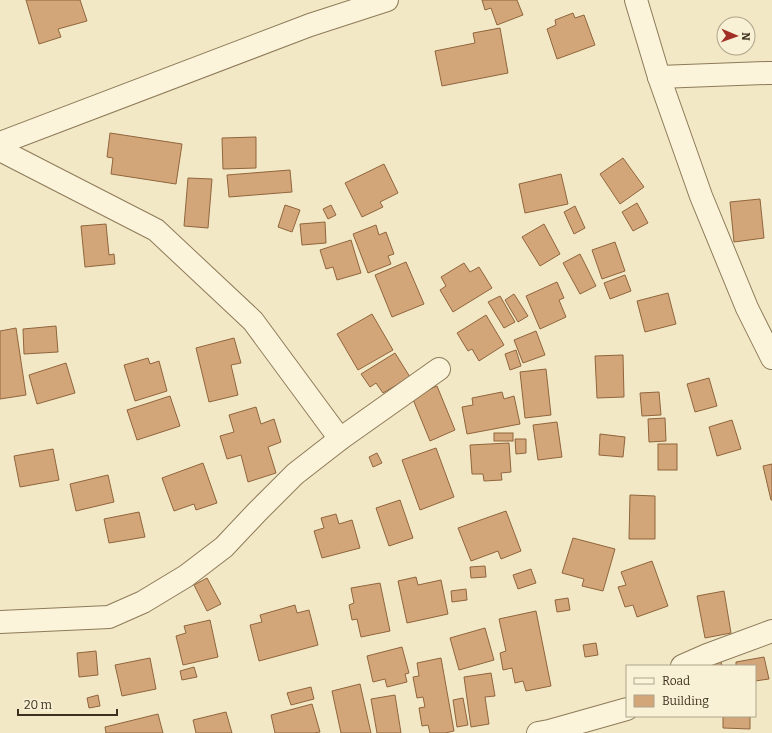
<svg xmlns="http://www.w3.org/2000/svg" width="772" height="733" font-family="Bitter,serif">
<rect width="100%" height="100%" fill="#f2e8c5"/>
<g fill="#d2a678" stroke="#90653d">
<path d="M26,0h54l7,21 -29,8 3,8 -22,7z"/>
<path d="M482,0h35l6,15 -26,10 -6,-17 -6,2z"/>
<path d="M573,13l2,5 9,-3 11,30 -38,14 -10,-30 9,-4 -1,-5z"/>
<path d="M500,28l8,45 -66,13 -7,-35 40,-8 -2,-10z"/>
<path d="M110,133l72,11 -6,40 -65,-10 2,-16 -6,-1z"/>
<path d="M256,137v31l-33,1 -1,-31z"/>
<path d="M623,158l21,29 -24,17 -20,-30z"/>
<path d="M384,164l14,29 -18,9 3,5 -21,10 -17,-34z"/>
<path d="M290,170l2,22 -63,5 -2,-22z"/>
<path d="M561,174l7,30 -43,9 -6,-29z"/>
<path d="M188,178l24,1 -4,49 -24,-2z"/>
<path d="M760,199l4,39 -30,4 -4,-40z"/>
<path d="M637,203l11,20 -15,8 -11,-19z"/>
<path d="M285,205l15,5 -8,22 -14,-5z"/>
<path d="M331,205l5,10 -8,4 -5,-10z"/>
<path d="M575,206l10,22 -11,6 -10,-22z"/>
<path d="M325,222l1,21 -24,2 -2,-21z"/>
<path d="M106,224l3,31 5,-1 1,10 -30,3 -4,-41z"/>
<path d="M544,224l16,30 -20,12 -18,-29z"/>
<path d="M376,225l3,10 7,-3 8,22 -6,2 3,8 -23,9 -15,-39z"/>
<path d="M351,240l10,33 -24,7 -4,-13 -7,2 -6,-19z"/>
<path d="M615,242l10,29 -23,8 -10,-29z"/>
<path d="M580,254l16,32 -16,8 -17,-31z"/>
<path d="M406,262l18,42 -32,13 -17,-42z"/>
<path d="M464,263l6,9 9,-5 13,21 -39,24 -13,-22 6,-4 -5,-9z"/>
<path d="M625,275l6,16 -21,8 -6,-16z"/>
<path d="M557,282l7,16 -5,2 7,17 -26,12 -14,-33z"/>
<path d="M668,293l8,31 -31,8 -8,-31z"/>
<path d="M514,294l14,22 -10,6 -13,-22z"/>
<path d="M500,296l15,26 -11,6 -16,-26z"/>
<path d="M372,314l21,36 -35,20 -21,-36z"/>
<path d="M486,315l18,30 -25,16 -7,-12 -4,2 -11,-18z"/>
<path d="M56,326l2,26 -34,2 -1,-25z"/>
<path d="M16,328l10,67 -26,4v-68z"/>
<path d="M536,331l9,24 -22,8 -9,-23z"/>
<path d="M234,338l7,25 -10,2 7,30 -29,7 -13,-54z"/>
<path d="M516,350l5,16 -11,4 -5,-16z"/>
<path d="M395,353l15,24 -27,16 -7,-10 -6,4 -9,-13z"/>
<path d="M623,355l1,42 -27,1 -2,-42z"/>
<path d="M148,358l2,6 9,-3 8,30 -32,10 -11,-36z"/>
<path d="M66,363l9,30 -38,11 -8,-29z"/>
<path d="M546,369l5,46 -26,3 -5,-46z"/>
<path d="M709,378l8,28 -22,6 -8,-28z"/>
<path d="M437,386l18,44 -25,11 -18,-44z"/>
<path d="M502,392l2,7 10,-3 6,28 -53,10 -5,-27 11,-2 -1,-7z"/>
<path d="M659,392l2,23 -19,1 -2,-23z"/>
<path d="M170,396l10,30 -43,14 -10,-30z"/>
<path d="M256,407l5,17 13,-5 7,23 -13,5 8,26 -28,9 -7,-27 -14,4 -7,-23 14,-4 -5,-17z"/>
<path d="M665,418l1,23 -17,1 -1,-23z"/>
<path d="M732,420l9,29 -24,7 -8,-29z"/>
<path d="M557,422l5,35 -24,3 -5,-35z"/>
<rect x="494" y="433" width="19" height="8"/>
<path d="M600,434l25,3 -2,20 -24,-2z"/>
<path d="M515,439h11v14l-10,1z"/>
<path d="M509,443l2,29 -10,1 1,7 -18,1 -1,-7h-11l-2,-29z"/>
<rect x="658" y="444" width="19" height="26"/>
<path d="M436,448l18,49 -34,13 -18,-50z"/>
<path d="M53,449l6,31 -39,7 -6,-31z"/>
<path d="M377,453l5,10 -9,4 -4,-10z"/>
<path d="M203,463l14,40 -21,7 -2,-6 -20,7 -12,-33z"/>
<path d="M772,464v36h-1l-8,-34z"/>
<path d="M108,475l6,27 -38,9 -6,-27z"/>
<path d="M630,495l25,1v43h-26z"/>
<path d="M400,500l13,38 -24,8 -13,-38z"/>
<path d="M506,511l15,40 -20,8 -3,-8 -27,10 -13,-33z"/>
<path d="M139,512l6,25 -36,6 -5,-24z"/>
<path d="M336,514l3,10 13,-4 8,28 -38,10 -8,-27 10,-3 -3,-10z"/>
<path d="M573,538l42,11 -12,42 -21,-5 2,-7 -22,-6z"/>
<path d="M652,561l16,45 -31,11 -4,-12 -8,2 -7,-20 8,-2 -5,-13z"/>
<path d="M485,566l1,11 -15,1 -1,-11z"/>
<path d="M531,569l5,14 -18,6 -5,-14z"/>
<path d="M416,577l2,8 23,-5 7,34 -41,9 -9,-42z"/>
<path d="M207,578l14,26 -14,7 -13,-26z"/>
<path d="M380,583l10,48 -29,6 -4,-18 -5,1 -3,-15 5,-2 -3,-15z"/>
<path d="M466,589l1,11 -15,2 -1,-11z"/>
<path d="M724,591l7,42 -26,5 -8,-42z"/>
<path d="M568,598l2,12 -13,2 -2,-12z"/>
<path d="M295,605l2,8 12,-3 9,35 -59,16 -9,-36 12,-3 -2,-7z"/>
<path d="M536,611l15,75 -25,5 -3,-10 -8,2 -3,-15 -9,2 -3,-17 6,-2 -7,-32z"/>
<path d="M210,620l8,37 -35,8 -7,-29 10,-3 -2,-7z"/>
<path d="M485,628l9,32 -35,10 -9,-32z"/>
<path d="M596,643l2,12 -13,2 -2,-12z"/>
<path d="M402,647l7,26 -4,1 2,8 -20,5 -2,-8 -12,3 -6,-26z"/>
<path d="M96,651l2,24 -19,2 -2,-24z"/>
<path d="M764,657l5,22 -14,2v-15h-19v-4z"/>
<path d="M150,658l6,31 -34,7 -7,-31z"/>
<path d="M441,658l13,73 -9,2h-15l-2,-8 -6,1 -3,-18 6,-1 -2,-10 -6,1 -4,-21 6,-1 -2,-13z"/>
<path d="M721,662l1,4h-17z"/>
<path d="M194,667l3,10 -15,3 -2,-9z"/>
<path d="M491,673l4,23 -10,1 4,27 -18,3 -7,-50z"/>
<path d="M360,684l11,49h-30l-9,-42z"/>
<path d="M311,687l3,12 -23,6 -4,-12z"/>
<path d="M98,695l2,11 -11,2 -2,-10z"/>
<path d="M395,695l6,38h-24l-6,-34z"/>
<path d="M463,698l5,27 -11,2 -4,-27z"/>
<path d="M312,704l8,28 -6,1h-39l-4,-18z"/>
<path d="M226,712l6,21h-36l-3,-13z"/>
<path d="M158,714l5,19h-57l-1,-6z"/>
<path d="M723,716h27v13l-27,-1z"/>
</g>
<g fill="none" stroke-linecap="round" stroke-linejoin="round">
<defs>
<g id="minor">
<path d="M636,0l23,77 42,119 46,112 25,50"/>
<path d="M659,77l108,-4h5"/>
<path d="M0,143l310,-118 77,-25"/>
<path d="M0,150l156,80 97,91 87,118"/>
<path d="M0,622l109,-5 34,-15 43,-26 38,-29 33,-35 38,-38 45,-35 99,-70"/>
<path d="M682,666l25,-11 65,-24"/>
<path d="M538,733l11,-2 78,-22"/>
</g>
</defs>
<use href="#minor" stroke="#8e7a59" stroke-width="24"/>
<use href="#minor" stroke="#fbf4da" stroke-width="22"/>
</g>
<rect x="626" y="665" width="130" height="52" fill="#f8f1d6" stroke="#aea48c"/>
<rect x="634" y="678" width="20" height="6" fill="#fbf4da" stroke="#aea48c"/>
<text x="662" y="685" font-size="12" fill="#3e301e">Road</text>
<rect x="634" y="695" width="20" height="12" fill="#d2a678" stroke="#aea48c"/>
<text x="662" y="705" font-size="12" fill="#3e301e">Building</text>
<g transform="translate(736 36) rotate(92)"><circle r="19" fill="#f8f1d6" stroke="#aea48c"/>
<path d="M0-3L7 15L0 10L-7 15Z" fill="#a22f25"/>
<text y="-6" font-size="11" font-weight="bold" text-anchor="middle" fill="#3e301e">N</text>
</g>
<path d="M18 709v6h99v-6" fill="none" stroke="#3e301e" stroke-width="2"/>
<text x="24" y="709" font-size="12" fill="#3e301e" stroke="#f8f1d6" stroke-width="3" paint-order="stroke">20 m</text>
</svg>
